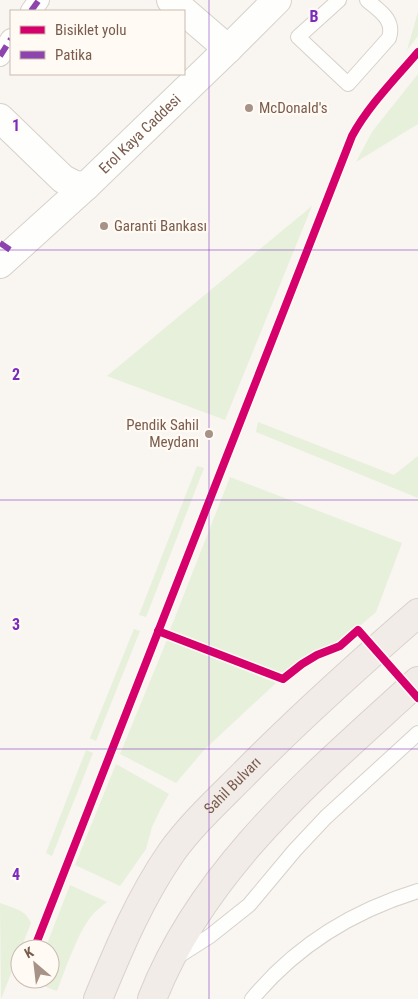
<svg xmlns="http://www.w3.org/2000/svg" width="418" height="999" font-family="'Roboto Condensed',sans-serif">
<rect width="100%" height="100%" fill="#f9f5f0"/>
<g fill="#e7f0db">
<path d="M418,12v24l-11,14z"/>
<path d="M418,74v50l-62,38 16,-30z"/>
<path d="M312,206l-87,214 -118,-44z"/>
<path d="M258,422l136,53 24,-19v42l-162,-66z"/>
<path d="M197,466l7,2 -58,149 -7,-2z"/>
<path d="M230,477l172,66 -26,69 -30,26 -45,22 -17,14 -114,-44z"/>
<path d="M134,629l6,2 -44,110 -6,-3z"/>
<path d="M167,640l109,43 -72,67 -28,33 -56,-29z"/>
<path d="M86,750l7,3 -41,103 -6,-3z"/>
<path d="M116,764l53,30 -8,14 -9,19 -6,22 -26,37 -45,-21z"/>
<path d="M70,885l37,17c-4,3 -8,6 -12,10 -15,14 -30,58 -38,79l-24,-9 1,-3h16v-30h-5z"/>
<path d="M0,903c13,5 26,7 31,20l-30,76z"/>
</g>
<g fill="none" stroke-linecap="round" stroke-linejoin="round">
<defs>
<g id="service">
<path d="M339,0l-41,37 50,47 41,-46c6,-19 -10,-27 -22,-38"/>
<path d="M177,957l33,-21 39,-31 46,-55 31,-33 92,-84"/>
<path d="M252,999c43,-52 101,-88 166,-108"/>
</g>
<g id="pedestrian">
<path d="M31,11l8,-11"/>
<path d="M0,56l11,-17"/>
</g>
<path id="minor" d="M0,118l63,61 12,6 11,1"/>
<g id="tertiary">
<path d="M171,0l57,49"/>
<path id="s1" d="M0,264l86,-78 142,-137 49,-49"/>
</g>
<g id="trunk">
<path id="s2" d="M98,999c21,-51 42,-101 73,-146 20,-28 47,-53 72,-78 56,-57 115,-110 175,-162"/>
<path d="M152,999c52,-133 164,-224 266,-318"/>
</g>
</defs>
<use href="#service" stroke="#d7d1cb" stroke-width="16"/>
<use href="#pedestrian" stroke="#d7d1cb" stroke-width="22"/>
<use href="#minor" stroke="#d7d1cb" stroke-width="30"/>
<use href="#tertiary" stroke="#d7d1cb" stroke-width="30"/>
<use href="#trunk" stroke="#dad1cc" stroke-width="30"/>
<use href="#service" stroke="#fefefd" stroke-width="14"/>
<use href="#pedestrian" stroke="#fefefd" stroke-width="20"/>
<use href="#minor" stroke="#fefefd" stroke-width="28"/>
<use href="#tertiary" stroke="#fefefd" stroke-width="28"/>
<use href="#trunk" stroke="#f2ece8" stroke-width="28"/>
<g stroke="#8e44ad" stroke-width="6" stroke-dasharray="12 6" stroke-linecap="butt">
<path d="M31,11l8,-11"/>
<path d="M0,56l11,-17"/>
<path d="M0,243l12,8"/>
</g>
<defs>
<g id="cycleway">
<path d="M158,631l125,48 19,-15 15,-9 23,-9 18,-16 60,68"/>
<path d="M34,949l318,-813c17,-31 43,-57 66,-84"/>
</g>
</defs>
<use href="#cycleway" stroke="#fffaf3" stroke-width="11"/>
<use href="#cycleway" stroke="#d6006c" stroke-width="8"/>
</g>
<path fill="none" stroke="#7b2cbf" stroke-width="1" stroke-opacity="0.55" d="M209,0v999M0,250h418M0,500h418M0,749h418"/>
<g fill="#a69286" stroke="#fffaf3" stroke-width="2">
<circle cx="249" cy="108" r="5"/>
<circle cx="104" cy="226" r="5"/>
<circle cx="209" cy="434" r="5"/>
</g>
<g text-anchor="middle" stroke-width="4.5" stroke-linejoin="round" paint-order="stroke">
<g font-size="15" fill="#7a5c4d" stroke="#fffaf3" text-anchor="start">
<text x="259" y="113">McDonald's</text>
<text x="114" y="231">Garanti Bankası</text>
<text x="199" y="430" text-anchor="end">Pendik Sahil<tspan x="199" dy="17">Meydanı</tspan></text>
</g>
<g font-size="15" fill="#7a5c4d" stroke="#fffaf3">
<text dy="5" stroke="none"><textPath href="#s1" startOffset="191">Erol Kaya Caddesi</textPath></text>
<text dy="5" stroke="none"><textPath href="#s2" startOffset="255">Sahil Bulvarı</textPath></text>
</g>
</g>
<g font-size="16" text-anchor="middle" font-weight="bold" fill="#7b2cbf" stroke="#fffaf3" stroke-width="4.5" stroke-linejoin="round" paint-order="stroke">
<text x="314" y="22">B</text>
<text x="16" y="131">1</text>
<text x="16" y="380">2</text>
<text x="16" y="630">3</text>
<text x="16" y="880">4</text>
</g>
<rect x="10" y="10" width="175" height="65" fill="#fffaf3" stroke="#cabbb1"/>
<rect x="20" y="26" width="25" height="8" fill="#d6006c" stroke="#cabbb1"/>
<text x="55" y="35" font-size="15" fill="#7a5c4d">Bisiklet yolu</text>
<rect x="20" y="51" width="25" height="8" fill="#8e44ad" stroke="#cabbb1"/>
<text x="55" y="60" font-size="15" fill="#7a5c4d">Patika</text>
<g transform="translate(35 964) rotate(332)"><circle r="24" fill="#fffaf3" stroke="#cabbb1"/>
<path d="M0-4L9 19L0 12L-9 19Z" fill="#a69286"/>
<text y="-8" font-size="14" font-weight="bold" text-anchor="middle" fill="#7a5c4d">K</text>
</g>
</svg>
